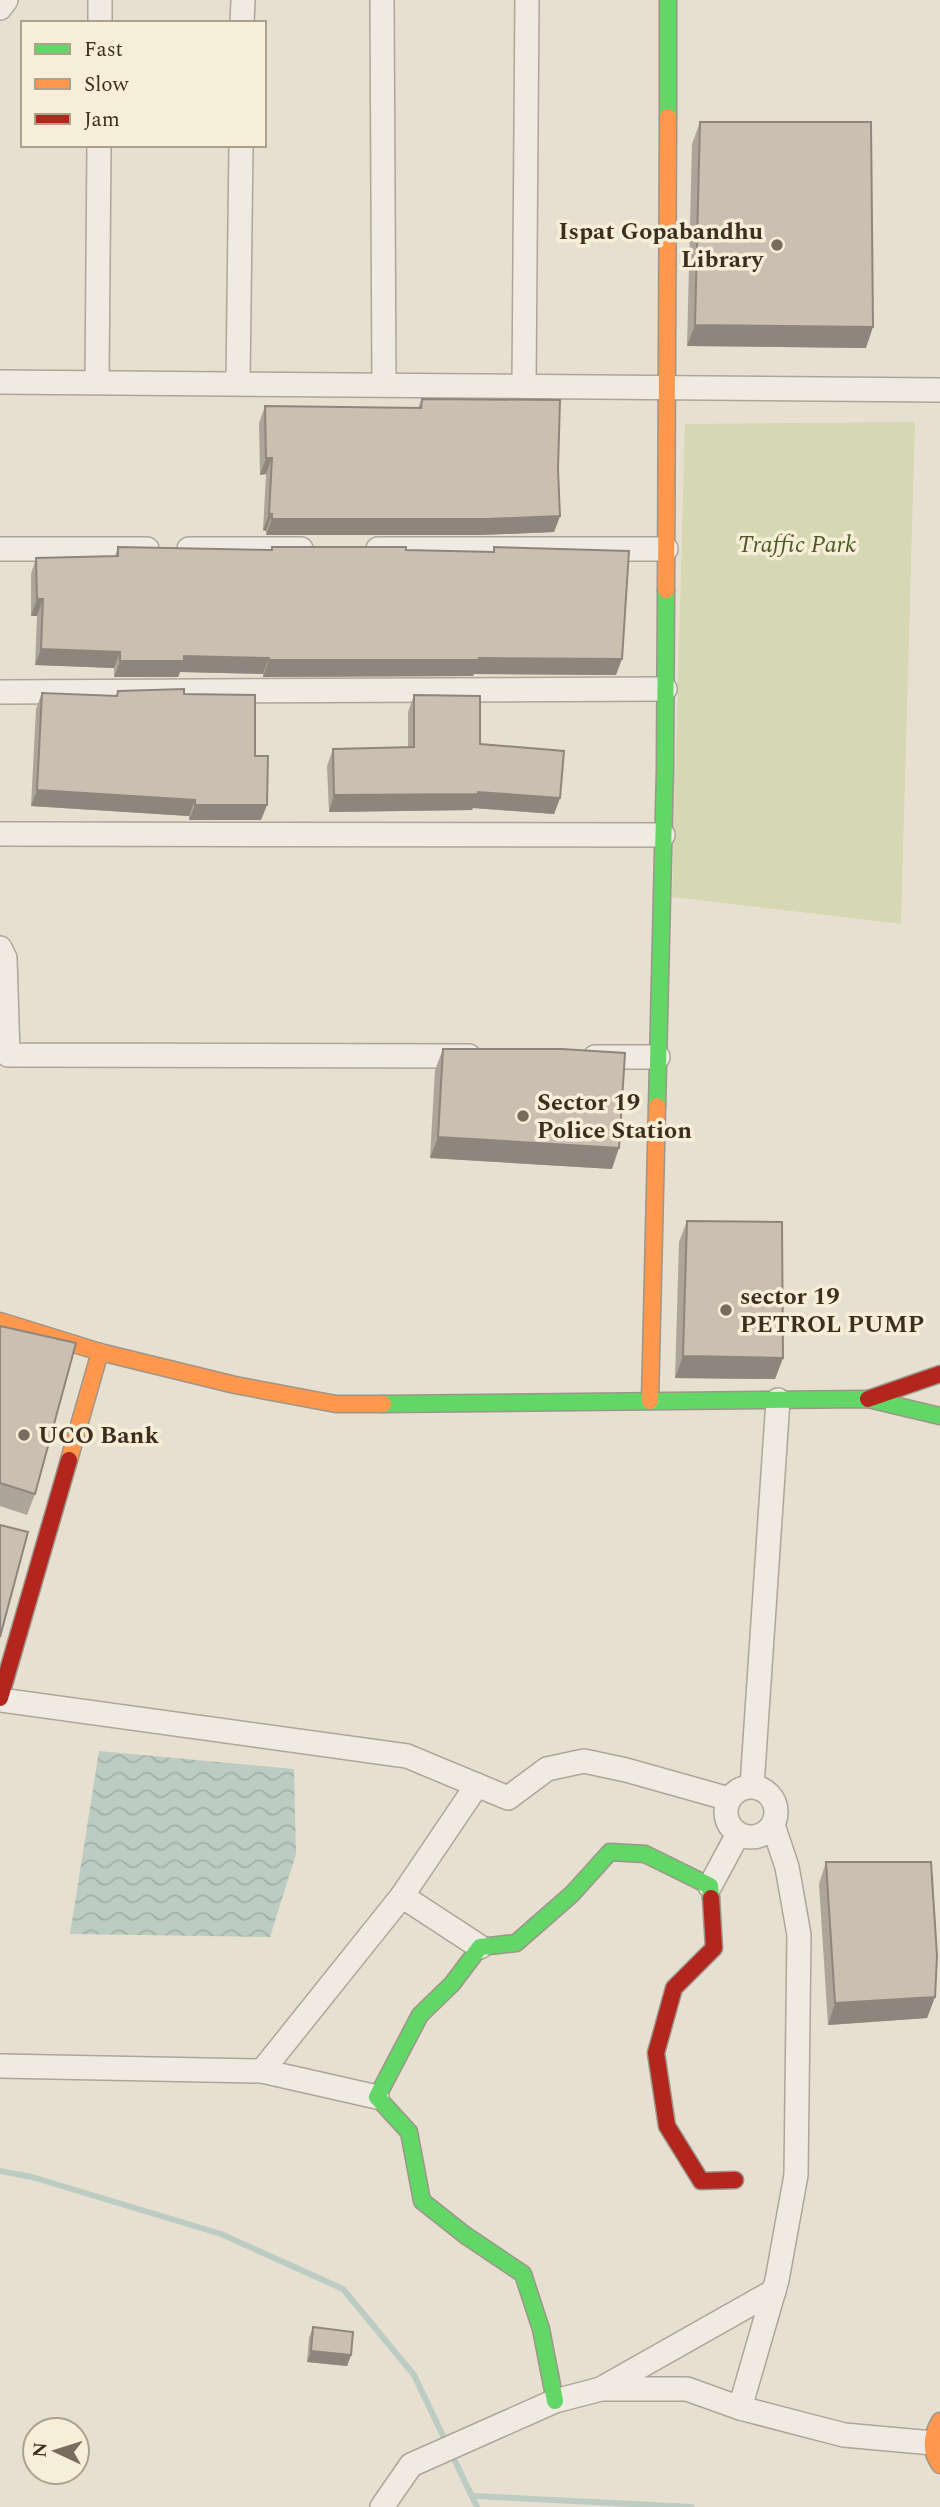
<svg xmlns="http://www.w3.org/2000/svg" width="940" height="2507" font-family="Spectral,serif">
<defs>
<pattern id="water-waves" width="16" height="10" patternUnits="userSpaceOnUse" patternTransform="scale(1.75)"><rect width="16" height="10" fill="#bcccc2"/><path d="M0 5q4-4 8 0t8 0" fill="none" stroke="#a2b0a6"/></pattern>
</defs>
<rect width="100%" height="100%" fill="#e7e0d1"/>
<path fill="#d6d7b3" d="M915,422l-14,502 -229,-27 13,-473z"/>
<path fill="url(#water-waves)" d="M99,1751l195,18 2,85 -26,83 -200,-3z"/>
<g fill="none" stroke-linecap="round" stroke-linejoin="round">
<g stroke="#bcccc2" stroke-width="6">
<path d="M0,2171l32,6 189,57 122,55 71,86 63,132"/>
<path d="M474,2496l218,11"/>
</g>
<defs>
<g id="street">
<path d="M382,0l2,384"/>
<path d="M0,8l6,-8"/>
<path d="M100,23v-23"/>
<path d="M242,23l1,-23"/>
<path d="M0,382l940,8"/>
<path d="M97,382l2,-237"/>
<path d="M238,383l3,-238"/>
<path d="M524,386l3,-386"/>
<path d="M0,549h147"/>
<path d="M189,549h112"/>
<path d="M378,549h288"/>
<path d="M0,692l665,-3"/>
<path d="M0,834l663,1"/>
<path d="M0,948l5,10 3,97 461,1"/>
<path d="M595,1057h63"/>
<path d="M0,1700l407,56 101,42 39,-29 37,-8 42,9 103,29"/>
<path d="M752,1786l26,-386"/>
<circle cx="751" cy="1812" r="25"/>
<path d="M710,1886l28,-52"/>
<path d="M402,1896l78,51"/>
<path d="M0,2066l262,5"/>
<path d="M377,2097l-115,-26 140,-175 75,-111"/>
<path d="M604,2387l170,-96"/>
<path d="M740,2408l37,-128 19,-105 3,-240 -12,-68 -14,-42"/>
<path d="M382,2507l29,-42 144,-64 46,-12h86l53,19 104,27 89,8"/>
</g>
<g id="fast">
<path d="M668,117v-117"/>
<path d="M657,1106l8,-336 1,-180"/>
<path d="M383,1404l485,-5 72,17"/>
<path d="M555,2401l-14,-72 -18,-55 -58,-39 -43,-34 -13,-69 -32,-35 43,-82 32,-31 28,-37 36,-4 56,-49 38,-42 35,2 65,32 1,12"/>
</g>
<g id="slow">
<path d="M666,590l2,-473"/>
<path d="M0,1321l100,31 135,33 101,19h47"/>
<path d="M650,1401l7,-295"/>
<path d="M69,1460l31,-108"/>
<path d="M940,2421c-9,15 -10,30 0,44"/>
</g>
<g id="jam">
<path d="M868,1399l72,-25"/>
<path d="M0,1698l69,-238"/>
<path d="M711,1898l3,50 -40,40 -18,65 11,73 34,55 34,-1"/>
</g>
</defs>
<use href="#street" stroke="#ada599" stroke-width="26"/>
<use href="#fast" stroke="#9c958a" stroke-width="19"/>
<use href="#slow" stroke="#9c958a" stroke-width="19"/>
<use href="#jam" stroke="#9c958a" stroke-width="19"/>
<use href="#street" stroke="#efebe3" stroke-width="23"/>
<use href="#fast" stroke="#63d668" stroke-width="16"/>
<use href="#slow" stroke="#ff974d" stroke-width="16"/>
<use href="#jam" stroke="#b3261e" stroke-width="16"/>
</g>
<g fill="#afa499">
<path d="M700,122l166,226 -179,-2 5,-202z"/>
<path d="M422,399l136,70 2,47 -6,16 -73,3h-215v-4l-3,-1 3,-56 -6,1 -1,-52 6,-17 153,2z"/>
<path d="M118,547l153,3 1,-3 221,5 1,-5 122,128 -142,-1 -1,2 -210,1v-3l-83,-2 -2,5h-64v-9l-79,-3 2,-49h-6v-42l5,-16 79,-2z"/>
<path d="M118,691l137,65 12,49 -6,15h-72v-4l-158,-10 5,-97 6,-16 74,3z"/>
<path d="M414,695l66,49 80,54 -6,16 -81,-6 -1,2 -143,2 -2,-46 6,-17 75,-2v-35z"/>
<path d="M443,1049l169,120 -182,-11 5,-88z"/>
<path d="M687,1221l96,137 -8,21 -100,-1 4,-136z"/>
<path d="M0,1326l35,168 -8,21 -27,-9z"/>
<path d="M826,1862l109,135 -8,21 -99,7 -9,-141z"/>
<path d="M313,2327l38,28 -4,11 -40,-4 2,-24z"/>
</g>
<g fill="#8e867d">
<path d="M695,325l178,2 -7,21 -179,-2z"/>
<path d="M266,458h6l-6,16 -6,1z"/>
<path d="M269,514h3l-6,17 -3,-1z"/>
<path d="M560,516l-6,16 -73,3h-215l6,-16z"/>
<path d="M37,599h6l-6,17h-6z"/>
<path d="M41,649l79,3 -6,16 -79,-3z"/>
<path d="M184,656l85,2 -6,16 -83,-2 -2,5h-64l6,-16z"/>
<path d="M479,658l143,1 -6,16 -142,-1 -1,2 -210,1 6,-17z"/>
<path d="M37,790l158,10 -6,16 -158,-10z"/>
<path d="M478,792l82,6 -6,16 -81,-6 -1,2 -143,2 5,-17z"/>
<path d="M195,805h72l-6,15h-72z"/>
<path d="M438,1137l181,11 -7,21 -182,-11z"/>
<path d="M683,1356l100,2 -8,21 -100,-1z"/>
<path d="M935,1997l-8,21 -99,7 7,-22z"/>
<path d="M311,2351l40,4 -4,11 -40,-4z"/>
</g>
<g fill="#cbbfb2" stroke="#8e867d" stroke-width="2">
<path d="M700,122h171l2,205 -178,-2z"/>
<path d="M422,399l138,1 -2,69 2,47 -73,3h-215v-5h-3l3,-56h-6l-1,-52 156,2z"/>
<path d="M118,547l154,3v-3h134v3l88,2v-5l135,4 -7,108 -143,-1v2h-210v-2l-85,-2v5h-64v-9l-79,-3 2,-50h-6l-1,-41 82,-2z"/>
<path d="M184,689v5l71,1v61h13l-1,49h-72v-5l-158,-10 5,-97 75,3 1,-5z"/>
<path d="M414,695l66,1v48l84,7 -4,47 -82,-6v2l-144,1 -1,-46 81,-2z"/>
<path d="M443,1049h119l63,4 -6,95 -181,-11z"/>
<path d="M687,1221l95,1 1,136 -100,-2z"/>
<path d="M0,1326l76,17 -41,151 -35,-11z"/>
<path d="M0,1525l28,7 -28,105z"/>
<path d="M826,1862h105l6,94 -2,41 -100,6z"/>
<path d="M313,2327l40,5 -2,23 -40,-4z"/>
</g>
<g fill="#786c5e" stroke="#f7eed8" stroke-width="2.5">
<circle cx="777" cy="245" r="7"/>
<circle cx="523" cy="1116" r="7"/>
<circle cx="726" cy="1310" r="7"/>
<circle cx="24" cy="1435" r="7"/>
</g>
<g text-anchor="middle" stroke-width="7" stroke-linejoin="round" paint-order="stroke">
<g font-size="24" font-weight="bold" fill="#3d2e20" stroke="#f7eed8" text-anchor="start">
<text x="763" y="239" text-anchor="end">Ispat Gopabandhu<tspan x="763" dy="28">Library</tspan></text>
<text x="537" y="1110">Sector 19<tspan x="537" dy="28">Police Station</tspan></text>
<text x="740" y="1304">sector 19<tspan x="740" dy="28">PETROL PUMP</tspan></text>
<text x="38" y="1443">UCO Bank</text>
</g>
<g font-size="24" font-style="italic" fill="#4d5a26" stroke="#f7eed8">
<text x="797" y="552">Traffic Park</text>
</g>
</g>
<rect x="21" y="21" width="245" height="126" fill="#f7eed8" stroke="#ada18e" stroke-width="2"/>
<rect x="35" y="44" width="35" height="10" fill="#63d668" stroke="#ada18e" stroke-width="2"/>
<text x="84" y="56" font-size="21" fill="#3d2e20">Fast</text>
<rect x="35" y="79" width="35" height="10" fill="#ff974d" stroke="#ada18e" stroke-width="2"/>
<text x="84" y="91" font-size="21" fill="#3d2e20">Slow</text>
<rect x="35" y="114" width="35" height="10" fill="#b3261e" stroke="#ada18e" stroke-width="2"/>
<text x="84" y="126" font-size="21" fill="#3d2e20">Jam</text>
<g transform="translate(56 2451) rotate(274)"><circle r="33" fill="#f7eed8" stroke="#ada18e" stroke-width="2"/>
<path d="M0-5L12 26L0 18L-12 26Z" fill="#786c5e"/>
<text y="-10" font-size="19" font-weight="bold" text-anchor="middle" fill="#3d2e20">N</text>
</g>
</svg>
